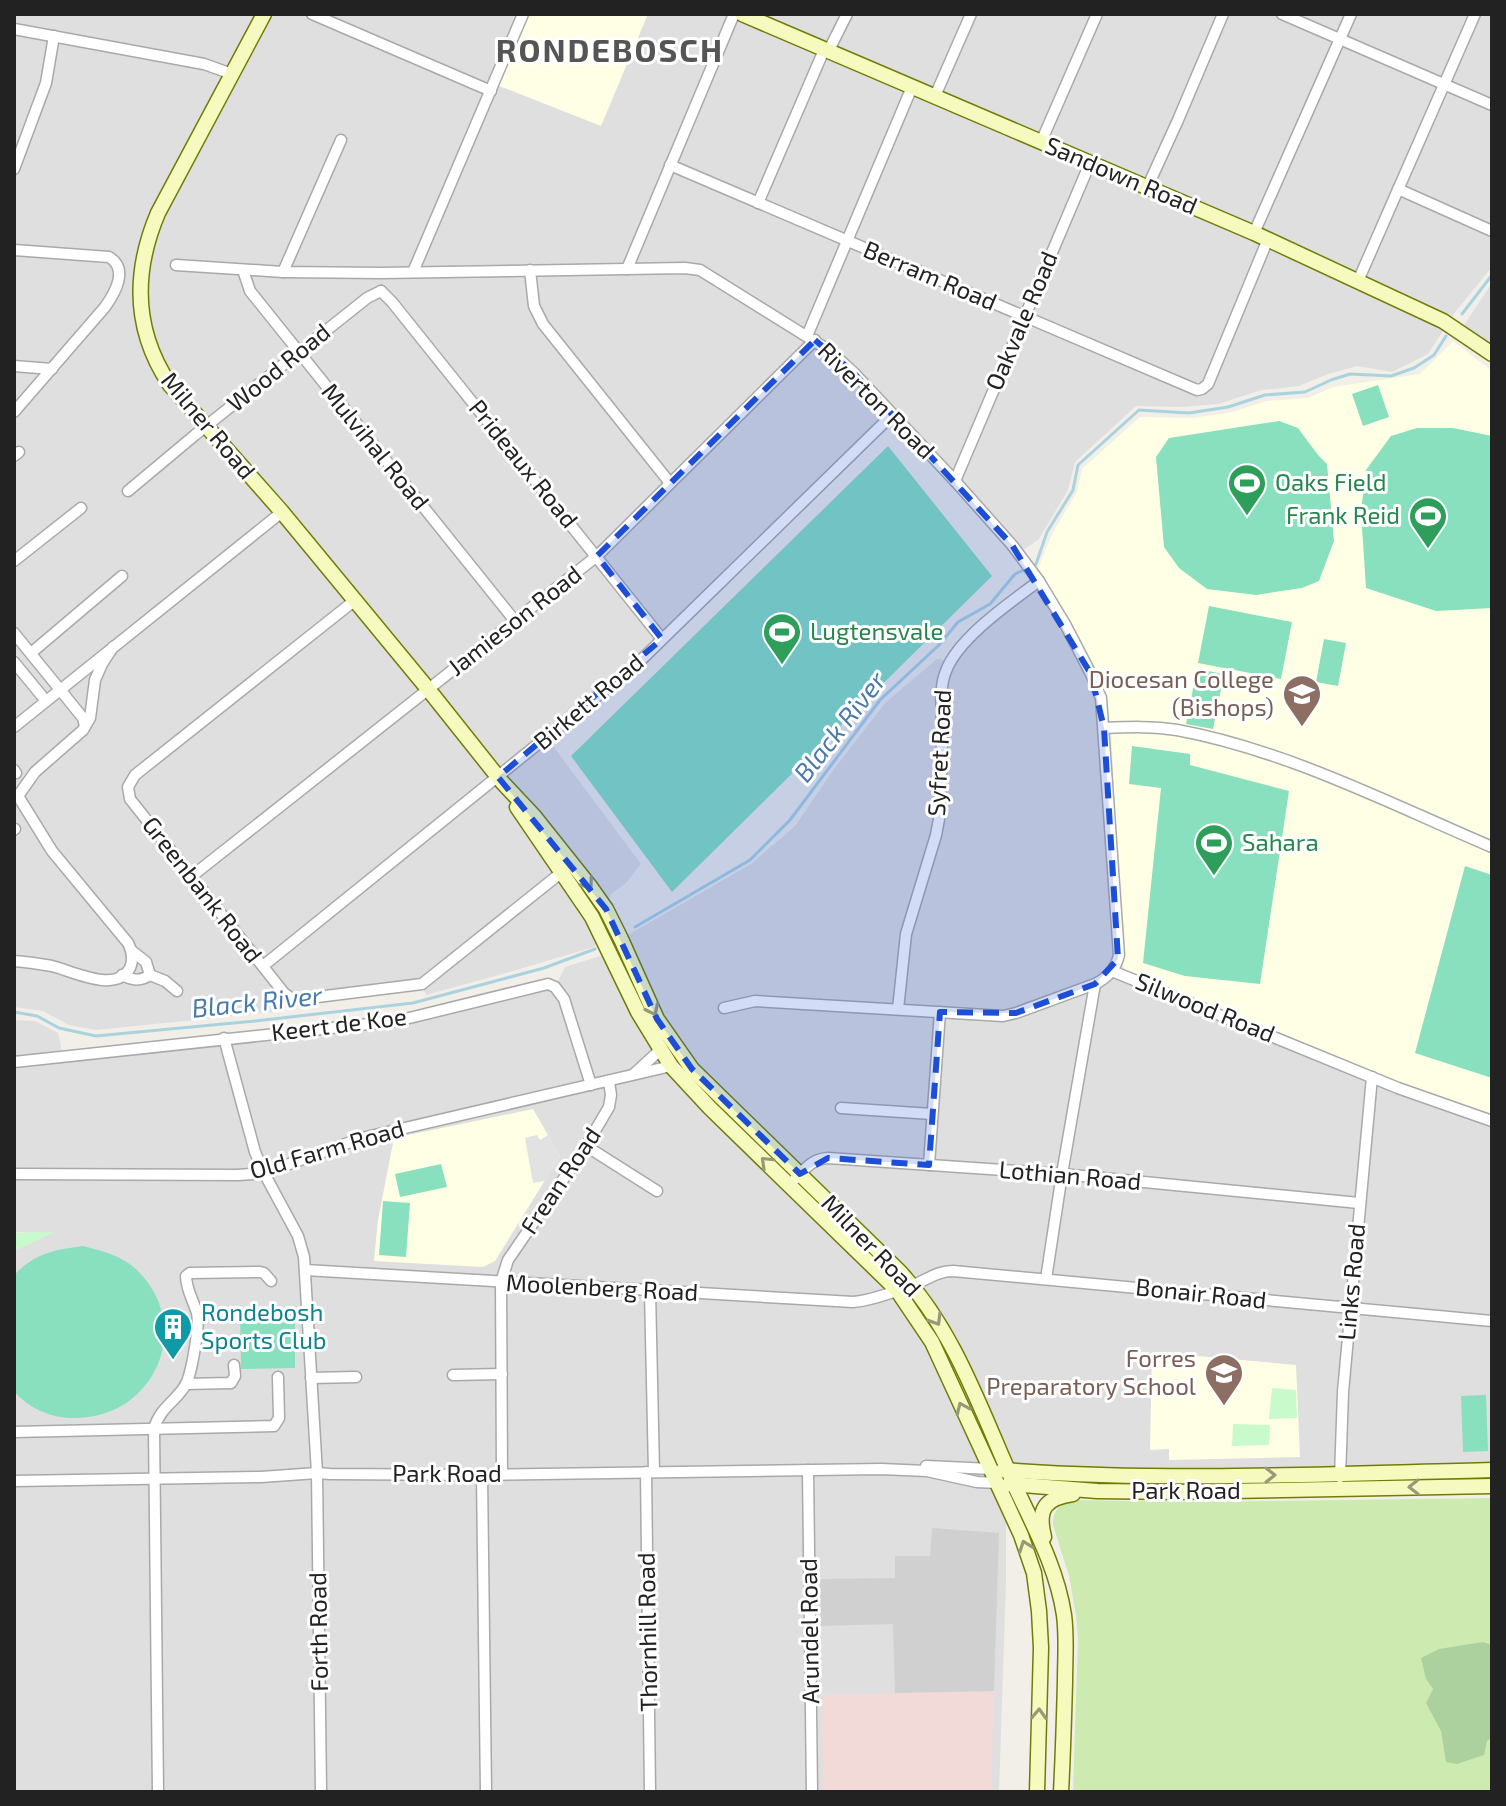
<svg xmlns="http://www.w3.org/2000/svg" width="1506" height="1806" font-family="'Exo 2',sans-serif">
<rect width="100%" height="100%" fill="#f2efe9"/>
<g fill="#e0dfdf">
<path d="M14,14h1478v253l-36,44 -28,43 -36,18 -35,-6 -29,8 -29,12 -37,4 -44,14 -36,3 -46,-1 -61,56 -7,28 -29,49 -20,14 -126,-139 -256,250 -90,74 94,126 -15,19 -15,11 -5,15 -4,27 -8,11 -88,26 -80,22 -4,-10 -129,15 -10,11 -187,19 -27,-5 -26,-14 -29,-4z"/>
<path d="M1492,283v71l-32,-23z"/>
<path d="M1039,581l57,104 23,270 -6,16 379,150v349h-484l-81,-166 -235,-235 -71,-130 130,-75 44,-38 39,-57 52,-67 51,-43 14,2 12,-15z"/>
<path d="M610,953l40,82 273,291 83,176v80l-7,210h-985v-541l37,-18 -37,-1v-212l21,1 23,12 5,23 334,-35 158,-34 10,-20z"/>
</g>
<path fill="#f2dad9" d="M994,1691l-3,101h-168l-1,-97z"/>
<g fill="#ffffe5">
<path d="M528,14h120l-47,112 -104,-41z"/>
<path d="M1453,341l39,30v745l-64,-21 -302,-125 -4,-5 -11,-243 -13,-37 -27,-60 -33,-57 14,-34 25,-42 5,-23 58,-52 50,1 39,-5 38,-12 41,-3 25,-11 87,-13z"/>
<path d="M533,1109l27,47 -65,105 -12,6 -109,-6 4,-41 16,-82z"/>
<path d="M1152,1352l144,13 4,92 -131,3v-11l-19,1z"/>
</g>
<path fill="#d0d0d0" d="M932,1528l67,5 -5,158 -99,2 -2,-69 -72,2 -1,-47 75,-1v-22h35z"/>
<path fill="#cdebb0" d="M1492,1498v294h-419l5,-154 -2,-23 -7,-39 -16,-51c0,-16 7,-21 22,-25l118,2z"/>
<path fill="#add19e" d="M1483,1642l9,3v92l-5,4 -3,14 -27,9 -11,-2 -5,-31 -15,-28 7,-14 -7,-10 -5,-21 18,-9z"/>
<g fill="#c8facc">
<path d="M54,1232l-40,19v-18z"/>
<path d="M1272,1388l24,2 1,28 -28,1z"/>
<path d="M1233,1424l37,1 -1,20 -37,1z"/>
</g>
<g fill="#88e0be">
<path d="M1378,385l11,32 -26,9 -11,-32z"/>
<path d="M1279,421l19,7 20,27 9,9 7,77 -15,40 -17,7 -46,7 -49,-6 -28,-21 -15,-21 -8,-90 13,-19z"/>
<path d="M1417,428h36l39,8v172l-56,3 -70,-23 -5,-76 5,-42 25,-34z"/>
<path d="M888,446l104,130 -320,316 -101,-136z"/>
<path d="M1209,606l83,16 -11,57 -83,-16z"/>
<path d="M1324,639l22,4 -8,43 -22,-4z"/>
<path d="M1197,669l27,5 -11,55 -27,-5z"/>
<path d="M1132,746l58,8v11l99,26 -29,193 -75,-8 -42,-13 18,-175 -32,-4z"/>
<path d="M1465,866l27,9v203l-77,-25z"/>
<path d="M441,1164l6,23 -47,10 -5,-23z"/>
<path d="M383,1201l27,2 -4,54 -27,-2z"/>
<path d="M83,1246c20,5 40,10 55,25 57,57 15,149 -65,147 -22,0 -45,-10 -59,-27v-116c22,-22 39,-25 69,-29z"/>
<path d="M295,1312v56l-54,1 -1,-56z"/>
<path d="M1486,1395l2,56 -25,1 -2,-56z"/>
</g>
<path fill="#e2e2e2" d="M537,1135l3,5 8,-5 12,21 -15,25 -12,2 -8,-45z"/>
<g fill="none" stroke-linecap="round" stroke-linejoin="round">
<g stroke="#aad3df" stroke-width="3">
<path d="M1462,314l30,-39"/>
<path d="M1033,566l3,-2 11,-32 26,-42 5,-25 61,-55 50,3 39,-6 37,-12 40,-3 26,-12 19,-6 41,2 23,-8 20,-13 12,-19"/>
<path d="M635,927l115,-67 40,-40 90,-120 59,-55 19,-23 32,-18 25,-30 11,-5"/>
<path d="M14,1012l23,4 22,12 37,8 159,-15 158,-18 131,-35 51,-19"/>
</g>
<defs>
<g id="street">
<path d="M312,14l179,77"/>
<path d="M1282,14l210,91"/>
<path d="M14,29l190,35 28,10"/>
<path d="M828,52l19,-38"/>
<path d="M935,96l36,-82"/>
<path d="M1041,142l56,-128"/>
<path d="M670,165l527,225 5,-1 6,-5 60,-145"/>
<path d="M14,169l32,-86 8,-47"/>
<path d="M1147,188l31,-68 45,-106"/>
<path d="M1398,189l94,42"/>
<path d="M758,203l66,-153"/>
<path d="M1254,233l97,-219"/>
<path d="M14,250l95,7c20,12 6,36 -4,50l-91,105"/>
<path d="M176,265l107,7 98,1 304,-5 15,2 130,81 24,22 101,108 57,64 27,36 26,43 26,50 10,24 18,257c-3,14 -12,23 -24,29l-79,29 -13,3 -248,-15 -31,7"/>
<path d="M627,269l107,-255"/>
<path d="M243,270l7,21 265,330"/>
<path d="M530,270l4,36 9,18 127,159"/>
<path d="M283,272l58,-132"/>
<path d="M413,272l110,-258"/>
<path d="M1358,281l117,-267"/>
<path d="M381,291l11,11 270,337"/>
<path d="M807,336l105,-249"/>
<path d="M14,366l38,3"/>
<path d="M14,456l5,-4"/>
<path d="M955,481l135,-318"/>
<path d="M128,491l67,-56 172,-137 14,-7"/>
<path d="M14,561l67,-53"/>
<path d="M354,601l-219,174 -7,12 2,12 154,194 9,7 129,-16 140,-112"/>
<path d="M14,633l69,85 2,8"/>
<path d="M31,653l91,-77"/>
<path d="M14,662l32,39"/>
<path d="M14,727l268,-215"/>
<path d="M1104,728c25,-1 49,-2 73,2 109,20 214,74 315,117"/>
<path d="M14,770l2,3"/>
<path d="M14,830l1,-1"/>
<path d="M192,876l405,-320 218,-216"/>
<path d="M132,951l14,11 4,13"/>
<path d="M14,961c13,1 26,3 38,5 20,5 64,28 78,2 4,-9 2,-17 -2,-25l-76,-92 -34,-55 17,-24 48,-42 7,-12 5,-38 7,-16 11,-17"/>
<path d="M263,966l374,-302 256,-250"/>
<path d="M1112,971l286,117 94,33"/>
<path d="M122,975c10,5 18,7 28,0l15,6 12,10"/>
<path d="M898,1009l8,-75 30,-99 3,-16c2,-31 3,-62 3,-93 0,-17 -3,-39 4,-55 12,-33 65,-69 93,-90"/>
<path d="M224,1038l31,114 9,21 34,63 6,21 13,216 4,319"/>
<path d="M14,1062l383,-41 151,-37 7,3 9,12 27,86"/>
<path d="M635,1073l25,-23"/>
<path d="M841,1108l91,6"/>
<path d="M586,1146l71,45"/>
<path d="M929,1165l11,-153"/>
<path d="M14,1174l224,1 26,-2 98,-35 309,-72"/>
<path d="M795,1179c11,-11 17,-20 33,-21l234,16 297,29"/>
<path d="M305,1270l548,32c16,-1 47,-12 63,-18 13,-6 23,-13 37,-13l539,50"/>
<path d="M1046,1279l16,-105 33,-190"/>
<path d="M650,1291l4,181"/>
<path d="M453,1375l49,-1"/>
<path d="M311,1378l45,-1"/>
<path d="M186,1384l45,-1 4,-7 -1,-11"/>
<path d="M14,1432l260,-6 5,-8 -1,-41"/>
<path d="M926,1466l65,3"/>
<path d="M808,1470l4,322"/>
<path d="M646,1472l4,320"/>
<path d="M502,1474l-1,-192 7,-22 78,-114 23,-39 2,-12 -2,-13"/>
<path d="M482,1475l4,317"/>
<path d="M1340,1477l3,-85 29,-315"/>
<path d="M14,1481l247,-4 56,-4 13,1 152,1 399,-6 46,2 50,11 20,1"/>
<path d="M158,1792l-4,-363c6,-23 25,-29 33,-47 5,-13 13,-56 10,-69 -4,-13 -11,-24 -11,-37l4,-3 70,-1 4,1 7,8"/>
</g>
<g id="secondary">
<path d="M264,14l-106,199c-25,59 -25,117 12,172l112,127 146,177 74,93 32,34 55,69 17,24 15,30 36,80 35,50 207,202c56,60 82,140 115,213 20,43 43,84 50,131 3,22 1,45 1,67 -1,37 -2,73 -4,110"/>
<path d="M742,14l512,219 189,88 49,33"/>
<path d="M517,807l75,110 46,95 33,54 39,42 187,182 35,52 89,193 13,38 5,38 2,37 -4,144"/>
<path d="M1003,1470c163,12 326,4 489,0"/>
<path d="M1009,1484l88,7 78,1 317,-6"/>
<path d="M1044,1537c-7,-28 1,-39 29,-43"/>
</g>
</defs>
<use href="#street" stroke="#a9a9a9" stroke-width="13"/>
<use href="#secondary" stroke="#707d05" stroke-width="17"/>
<use href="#street" stroke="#fff" stroke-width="10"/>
<use href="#secondary" stroke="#f7fabf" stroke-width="14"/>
</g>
<defs><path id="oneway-chevron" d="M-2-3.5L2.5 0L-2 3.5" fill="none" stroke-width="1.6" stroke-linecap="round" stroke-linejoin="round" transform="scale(2)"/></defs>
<g stroke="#979978">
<use href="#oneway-chevron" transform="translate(588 884) rotate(54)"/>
<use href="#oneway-chevron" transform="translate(653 1010) rotate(64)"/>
<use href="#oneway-chevron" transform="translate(766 1162) rotate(-136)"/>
<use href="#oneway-chevron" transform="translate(936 1320) rotate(59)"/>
<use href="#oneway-chevron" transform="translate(962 1408) rotate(-114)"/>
<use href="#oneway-chevron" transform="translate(1270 1475) rotate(-1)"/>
<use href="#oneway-chevron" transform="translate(1414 1487) rotate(179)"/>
<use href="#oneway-chevron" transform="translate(1025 1546) rotate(-110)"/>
<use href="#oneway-chevron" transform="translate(1039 1714) rotate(-88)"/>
</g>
<path fill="#1d4ed8" fill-opacity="0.2" stroke="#1d4ed8" stroke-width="6" stroke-dasharray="16 10" stroke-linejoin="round" d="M815,340l39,33 158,172 79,129 13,54 14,231 -23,25 -79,29 -76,-1 -11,153 -101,-7 -28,16 -108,-105 -35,-50 -51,-110 -108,-132 164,-138 -65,-83z"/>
<defs>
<symbol id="stadium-pin" viewBox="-11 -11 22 30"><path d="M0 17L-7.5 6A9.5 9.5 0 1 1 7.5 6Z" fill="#2e9e5b" stroke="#fff"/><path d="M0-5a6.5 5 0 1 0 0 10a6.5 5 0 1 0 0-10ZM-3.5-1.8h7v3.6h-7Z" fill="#fff"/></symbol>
<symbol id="school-pin" viewBox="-11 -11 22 30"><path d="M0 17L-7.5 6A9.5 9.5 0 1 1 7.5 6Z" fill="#8d6e63" stroke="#fff"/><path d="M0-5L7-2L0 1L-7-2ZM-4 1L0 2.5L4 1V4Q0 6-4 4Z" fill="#fff"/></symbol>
<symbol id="building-pin" viewBox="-11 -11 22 30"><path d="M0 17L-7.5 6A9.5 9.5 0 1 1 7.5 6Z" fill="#0f9aa8" stroke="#fff"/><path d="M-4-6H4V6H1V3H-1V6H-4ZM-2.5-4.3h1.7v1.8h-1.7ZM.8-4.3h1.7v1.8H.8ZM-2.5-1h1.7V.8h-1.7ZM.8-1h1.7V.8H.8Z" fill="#fff"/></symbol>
</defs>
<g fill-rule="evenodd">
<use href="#stadium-pin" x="1225" y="461" width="44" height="60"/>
<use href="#stadium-pin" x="1406" y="494" width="44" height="60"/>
<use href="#stadium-pin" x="760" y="610" width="44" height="60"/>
<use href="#school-pin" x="1280" y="672" width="44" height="60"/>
<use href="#stadium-pin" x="1192" y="821" width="44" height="60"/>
<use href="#building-pin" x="151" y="1305" width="44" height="60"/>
<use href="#school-pin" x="1202" y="1351" width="44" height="60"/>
</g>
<g text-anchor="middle" stroke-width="6" stroke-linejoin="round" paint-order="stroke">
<g font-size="24" fill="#222" stroke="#fff">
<text transform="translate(1121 176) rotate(23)" y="8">Sandown Road</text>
<text transform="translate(930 276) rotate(23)" y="8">Berram Road</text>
<text transform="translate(1022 321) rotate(-67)" y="8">Oakvale Road</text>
<text transform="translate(279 368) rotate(-39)" y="8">Wood Road</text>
<text transform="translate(876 401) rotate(45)" y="8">Riverton Road</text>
<text transform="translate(208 426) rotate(50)" y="8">Milner Road</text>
<text transform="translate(375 447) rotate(51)" y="8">Mulvihal Road</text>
<text transform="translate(523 464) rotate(51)" y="8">Prideaux Road</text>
<text transform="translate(515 621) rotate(-38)" y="8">Jamieson Road</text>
<text transform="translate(589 702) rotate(-40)" y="8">Birkett Road</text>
<text transform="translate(940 753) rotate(-87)" y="8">Syfret Road</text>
<text transform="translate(202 890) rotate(52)" y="8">Greenbank Road</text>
<text transform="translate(1205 1008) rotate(22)" y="8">Silwood Road</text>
<text transform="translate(339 1025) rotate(-7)" y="8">Keert de Koe</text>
<text transform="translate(327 1150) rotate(-16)" y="8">Old Farm Road</text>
<text transform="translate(1070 1176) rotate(5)" y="8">Lothian Road</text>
<text transform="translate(561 1181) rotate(-56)" y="8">Frean Road</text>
<text transform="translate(871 1246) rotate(46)" y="8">Milner Road</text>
<text transform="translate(1352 1282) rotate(-85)" y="8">Links Road</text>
<text transform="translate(602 1288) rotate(3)" y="8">Moolenberg Road</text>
<text transform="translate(1201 1294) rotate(6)" y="8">Bonair Road</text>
<text x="447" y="1482">Park Road</text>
<text x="1186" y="1499">Park Road</text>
<text transform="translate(810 1631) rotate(-91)" y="8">Arundel Road</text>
<text transform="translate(319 1632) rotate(-91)" y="8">Forth Road</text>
<text transform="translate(648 1632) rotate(-91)" y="8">Thornhill Road</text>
</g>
<g font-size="24" fill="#27864d" stroke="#fff" text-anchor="start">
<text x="1275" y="491">Oaks Field</text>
<text x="1400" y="524" text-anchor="end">Frank Reid</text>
<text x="810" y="640">Lugtensvale</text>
<text x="1242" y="851">Sahara</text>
</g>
<g font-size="24" fill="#785e54" stroke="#fff" text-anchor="end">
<text x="1274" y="688">Diocesan College<tspan x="1274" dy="28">(Bishops)</tspan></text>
<text x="1196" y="1367">Forres<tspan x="1196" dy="28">Preparatory School</tspan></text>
</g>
<g font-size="24" fill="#0d838f" stroke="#fff" text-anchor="start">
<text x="201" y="1321">Rondebosh<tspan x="201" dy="28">Sports Club</tspan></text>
</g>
<g font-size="26" font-style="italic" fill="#4a7aab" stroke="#fff">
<text transform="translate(840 727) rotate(-52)" y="9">Black River</text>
<text transform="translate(257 1002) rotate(-6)" y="9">Black River</text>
</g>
<g font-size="32" font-weight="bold" letter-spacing="2" fill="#555" stroke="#fff">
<text x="610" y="62">RONDEBOSCH</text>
</g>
</g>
<rect width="1506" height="1806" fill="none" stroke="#222222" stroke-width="32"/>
</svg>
